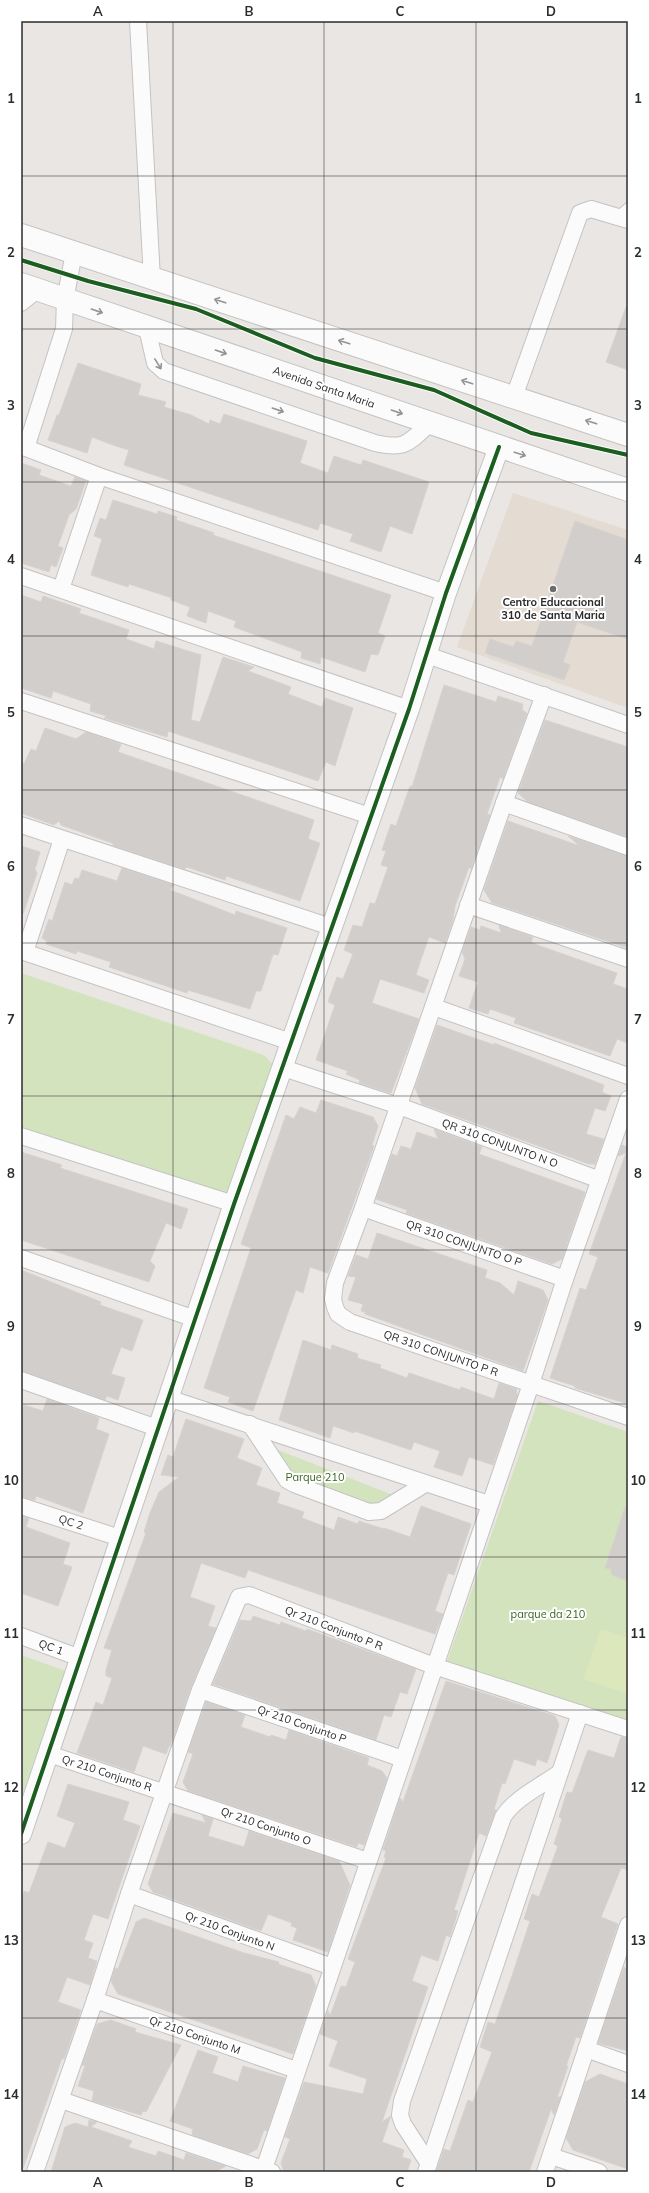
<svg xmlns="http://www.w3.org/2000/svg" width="649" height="2193" font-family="Mulish,sans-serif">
<rect width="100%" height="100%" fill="#eae6e3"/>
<path fill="#e4dbd2" d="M513,493l115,37v178l-171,-61z"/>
<g fill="#d3e3be">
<path d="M21,973l240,81 5,3 8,9 -45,129 -208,-64z"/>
<path d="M538,1401l90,31v296l-183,-61z"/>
<path d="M268,1446l130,51 -24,14 -82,-31z"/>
<path d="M21,1655l45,16 -45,127z"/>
</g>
<path fill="#dde7bc" d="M601,1629l27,9v56l-45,-15z"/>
<g fill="#d1cecc" stroke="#d5d2cf">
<path d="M626,307h2v63l-22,-8z"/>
<path d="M78,363l63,21 -3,11 28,7 -2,5 27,8 18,9 1,-4 10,4 4,-10 83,27 -7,22 28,10 6,-17 27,9 2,-5 66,22 -17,52 -22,-8 -9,26 -31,-11 3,-7 -33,-11 -2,7 -194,-65 5,-15 -16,-5 -21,-8 -5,16 -39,-13 9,-25h2z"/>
<path d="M21,463l20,7 -2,5 32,11 4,-9 11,4 -10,28 -7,6 -11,31 5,2 -7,19 -5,-2 -2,7 -28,-9z"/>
<path d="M113,500l44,14 1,-3 19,6 -1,3 38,13 -1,2 178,60 -13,38 7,3 -7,19 -7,-1 -6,18 -44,-15 -1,7 -19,-6 1,-6 -68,-25 2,-6 -28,-10 -2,12 -19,-7 3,-9 -19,-7 1,-2 -43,-14 -1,3 -37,-12 11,-36 -8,-3 6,-18 6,2z"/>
<path d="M575,521l53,19v99l-51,-17 -14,40 7,3 -6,15 -79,-27 5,-14 23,8 3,-6 16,5z"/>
<path d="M21,595l20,7 2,-6 38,13 -2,4 50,17 -3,9 28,10 2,-8 45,14 -10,65 9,2 23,-65 31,10 -6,4 43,16 -3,7 34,13 3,-9 28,10 -18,58 -9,-4 -8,19 -150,-50 -1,6 -63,-19 3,-2 -17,-5 1,-7 -38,-13 -2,7 -30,-10z"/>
<path d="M444,685l52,17 2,-6 25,8 -1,6 5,3 -24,66 -3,-2 -13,37 3,1 -19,54 -2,-2 -14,39 -2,14 -8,23 -16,-6 -9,25 -4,13 13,5 -5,13 -44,-14 -8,24 47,16 -28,74 -32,-10 1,-3 -14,-6 2,-3 -32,-11 19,-55 -7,-3 9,-25 6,2 10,-25 -9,-4 9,-25 9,2 8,-24 5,1 13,-37 -7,-2 5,-14 -4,-1 9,-26 5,2 14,-40 2,1z"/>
<path d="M545,720l83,27v90l-100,-35 -10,-9z"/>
<path d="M45,728l31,11 10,-7 35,12 -3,8 196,68 -6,19 12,4 -20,58 -74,-25 -1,4 -38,-13 -2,2 -71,-23 -2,-3 -51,-18 -2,-4 -5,4 -33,-12v-50l3,1 7,-15 5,2z"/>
<path d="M508,821l72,25 -12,-10 60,20v92l-136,-45 -8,-13z"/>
<path d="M21,846l19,6 -5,17 2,4 -14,41 -2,-1z"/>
<path d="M122,868l52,17 -4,5 47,18 18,7 1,-4 51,17 -9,27 -5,-1 -12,37h-5l-6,18 -62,-19 -1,3 -78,-26 2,-5 -34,-11 -1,3 -30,-10 1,-3 -5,-3 7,-19 3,2 13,-39 7,3 3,-7 4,1 3,-9 35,11z"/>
<path d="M499,925l34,12 -2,5 9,4 77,27 -4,11 15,5v54l-11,-4 -7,17 -96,-33 2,-5 -26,-9 -2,5 -19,-6 9,-26 -19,-6 6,-17 -3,-7 9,-25 9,3 1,-4 20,7z"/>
<path d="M437,1025l57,20v-2l110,42 -2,7 9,4 -6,15 -10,-3 -9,26 18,5 -9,25h-6l-167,-60 -7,-16z"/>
<path d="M321,1100l52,17 5,9 -6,19 2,1 -46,127 -18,-6 -7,26 -7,-3 -43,121 -25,-9 2,-5 -26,-9 47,-140 -10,-4 45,-129 8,4 6,-12 16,6z"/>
<path d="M434,1129l48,18 -3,7 106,38 -23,67 -10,5 -146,-51 1,-3 -31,-11 16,-45 5,2 4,-10 10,3 6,-17 21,7z"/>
<path d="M622,1145l6,2v249l-3,7 -50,-15v-2l-25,-8 30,-90 6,2 12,-33 -9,-3 37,-101 -8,3z"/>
<path d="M21,1152l41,13 -2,3 128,41 -7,20 -15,-6 -16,38 5,5 -6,16 -128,-42z"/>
<path d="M377,1233l110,37 -2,8 15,5 14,12 4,-14 25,9 5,10 -25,71 -158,-57v-2l-4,-1 2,-7 -15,-4 8,-23 -8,-1 8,-21 12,4z"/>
<path d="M21,1270l80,32 -1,3 43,15 -11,31 -11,-4 -10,27 14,4 -7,22 -11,-4 -2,4 -84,-29z"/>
<path d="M303,1340l28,10 1,-5 26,9 -1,4 24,7 -1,3 27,10 2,-5 51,17 1,-3 33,12 5,-16 18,6 -1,4 2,1 -25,71 -24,-8 -7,19 -28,-9 6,-16 -26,-9 -3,8 -57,-19v2l-21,-7 -3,12 -51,-18z"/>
<path d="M47,1399l52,19 -3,11 13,5 -26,79 -47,-17 -1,4 -14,-3v-84l3,-8 19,6z"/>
<path d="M186,1419l58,20 -7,19 25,10 -6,17 24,8 -3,10 27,9 -2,6 32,12 4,-13 20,7 1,-3 25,8v-1l26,9 11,-31 50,18 -17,51 -6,-2 -13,38 8,3 -8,20 -187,-64 -3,8 -44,-15 -11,34 25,9 -7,20 8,2 -25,59 -21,59h-1l-3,8 -23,-8 -9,26 -57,-19 19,-51 7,3 9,-27 -6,-2v-6l6,-20 -8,-2 42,-115 -2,-1 6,-19 9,-21 20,-15 -18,-2 7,-20 5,2z"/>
<path d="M625,1507h3v74l-16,-6 -1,-6 -6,-1z"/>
<path d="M21,1516l8,2 -3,9 44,16 -7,21 9,3 -14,39 -37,-13z"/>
<path d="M253,1616l27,9 1,-3 25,9 1,-2 109,40 -9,25 -7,-2 -9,25 -7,-2 -8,25 -163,-56 27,-64 11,1z"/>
<path d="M446,1681l109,35 4,9 -12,38 -10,-4 -2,7 -21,-7 -9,25 -3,-1 -8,26 2,1 -10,26 -7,-3 -25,77 4,1 -8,26 -4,-2 -8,26 -17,-6 -9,26 16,6 -46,135 9,-6 -9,26 22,8 -2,7 9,3 -4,12h-123l-3,-9 9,-24 -5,-2 19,-55 59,12 4,-15 -38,-13 9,-25 -18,-7 8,-23 2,5 11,-30 5,1 9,-25 -7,-3 38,-101 -2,-1 2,-6 -3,-1 17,-52 3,4z"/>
<path d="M206,1702l39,13 -4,12 29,10 1,-2 15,5 3,-10 80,28 -2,7 15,6 5,7 -23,67 -6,-2 -1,4 -169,-56 -5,-9 10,-28 -5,-2z"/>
<path d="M621,1737l7,1v132l-7,-2 -20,49 17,7 -38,114 -4,-1 -10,29h2l-11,32 4,-2 -7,19 -3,-6 -22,63h-93l8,-23 6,2 18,-51 5,2 19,-50 -12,-5 8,-25 7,2 18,-51 17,-52 -6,-2 8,-25 7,3 19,-51 -4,-2 8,-25 -3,-2 8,-25 5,1 16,-43 26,8z"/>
<path d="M68,1784l61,18 -6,18 17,6 -32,93 -15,-5 -9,26 9,3 -5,15 9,3 -7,24 -23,-8 -9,25 23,8 -17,49 -2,-1 -39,110h-2v-269l3,-8 5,2 19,-51 17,6 10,-25 -18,-7z"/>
<path d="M173,1813l33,10 -4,-8 11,4 -5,17 36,11 5,-16 90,30 11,24 -22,67 -35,-12 4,-12 -6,-2 1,-3 -24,-9 -7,17 -108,-39 -5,-8z"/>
<path d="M144,1918l100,35 35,9 -1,2 33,11 5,11 -23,68 -175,-60 -7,-13 4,-13 3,1 18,-47z"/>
<path d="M624,1967l4,3v81l-30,-8z"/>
<path d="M111,2020l25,9 -1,3 46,13 -35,67 -3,-1 -2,4 -49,-14 2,-10 -16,-5 7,-20 -3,-1 15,-41z"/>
<path d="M198,2050l20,7 -6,16 26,9 5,-16 42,12 -18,53 -3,-1 -7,19 -9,5 -56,-19 1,-6 -23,-8z"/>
<path d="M600,2074l28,10v85l-55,-19 -7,-12 19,-56z"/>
<path d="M89,2120l8,2 -6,5 41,14 -4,6 28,9 2,-5 26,9 2,-7 40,13 -11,6h-164l14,-45 10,-4 13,4z"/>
</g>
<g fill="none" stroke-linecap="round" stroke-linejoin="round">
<defs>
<path id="service" d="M617,216l11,-9"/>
<g id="minor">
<path d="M138,21l14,258"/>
<path d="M21,303l16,-13"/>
<path d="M147,328l8,35 9,8 211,72c31,7 33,0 55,-20"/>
<path d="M514,397l66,-184 11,-4 37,11"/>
<path d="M21,446l78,30 347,117"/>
<path d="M26,448l38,-119 1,-29 9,-47"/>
<path d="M21,576l388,133"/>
<path d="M61,589l38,-113"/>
<path d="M427,655l201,70"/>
<path d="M544,695l-40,108 -141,405 -28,75 -2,16 2,8 3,7 12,8 278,95"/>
<path d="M21,701l349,115"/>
<path d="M504,803l124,44"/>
<path d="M21,825l310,102"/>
<path d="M468,905l160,54"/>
<path d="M21,951l270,91"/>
<path d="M25,952l37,-113"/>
<path d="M434,1007l194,69"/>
<path d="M283,1068l116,38 201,74"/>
<path d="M21,1136l213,68"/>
<path d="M363,1208l202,71"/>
<path d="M21,1258l174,61"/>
<path d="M21,1380l136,48"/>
<path d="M168,1398l321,106"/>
<path d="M250,1424l37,56 7,4 75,28 12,-1 44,-27"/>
<path d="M21,1506l99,32"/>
<path d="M21,1636l59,22"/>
<path d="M200,1690l203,69"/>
<path d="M49,1754l319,107"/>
<path d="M129,1894l203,73"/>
<path d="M95,2000l201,70"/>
<path d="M586,2049l42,15"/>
<path d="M61,2100l211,72"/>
<path d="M551,2156l48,16"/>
<path d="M429,2164l-26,-40 -3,-9 2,-14 101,-284c12,-19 38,-31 56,-44"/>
<path d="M264,2169l267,-785 34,-105 63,-180"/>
<path d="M35,2172l60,-172 34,-106 71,-204 39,-93 10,-2 185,71 194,63"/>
<path d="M426,2172l154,-459"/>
<path d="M545,2172l83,-247"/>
</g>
<path id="tertiary" d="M21,1834l213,-630 175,-495 37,-116 53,-146"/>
<g id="secondary">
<path d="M21,235l607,200"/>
<path d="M21,284l607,206"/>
</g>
</defs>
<use href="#service" stroke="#c4c3c3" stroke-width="10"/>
<use href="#minor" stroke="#c4c3c3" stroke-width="18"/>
<use href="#tertiary" stroke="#c4c3c3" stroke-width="22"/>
<use href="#secondary" stroke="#c4c3c3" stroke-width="24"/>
<use href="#service" stroke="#fcfbfb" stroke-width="8"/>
<use href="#minor" stroke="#fcfbfb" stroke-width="16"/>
<use href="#tertiary" stroke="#fcfbfb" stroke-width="20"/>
<use href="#secondary" stroke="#fcfbfb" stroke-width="22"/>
<defs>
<g id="cycleway">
<path d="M21,260l67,21 108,28 119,49 119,32 97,43 97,22"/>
<path d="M21,1834l213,-630 175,-495 37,-116 53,-146"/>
</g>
</defs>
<use href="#cycleway" stroke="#fff" stroke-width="6"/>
<use href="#cycleway" stroke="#1b5e20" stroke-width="4"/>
</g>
<defs><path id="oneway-shaft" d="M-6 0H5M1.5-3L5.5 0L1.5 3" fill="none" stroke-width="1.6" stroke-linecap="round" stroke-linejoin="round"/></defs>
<g stroke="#949494">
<use href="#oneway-shaft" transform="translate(220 301) rotate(-162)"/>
<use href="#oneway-shaft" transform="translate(97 311) rotate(19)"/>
<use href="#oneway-shaft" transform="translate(344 342) rotate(-162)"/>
<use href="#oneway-shaft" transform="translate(221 352) rotate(19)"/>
<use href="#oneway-shaft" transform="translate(158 364) rotate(58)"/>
<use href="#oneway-shaft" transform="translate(467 382) rotate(-162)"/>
<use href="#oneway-shaft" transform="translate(278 410) rotate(19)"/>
<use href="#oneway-shaft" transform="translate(397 412) rotate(19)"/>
<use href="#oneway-shaft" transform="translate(591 422) rotate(-162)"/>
<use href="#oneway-shaft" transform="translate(520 454) rotate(18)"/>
</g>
<path fill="none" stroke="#2c2c2c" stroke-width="1" stroke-opacity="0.55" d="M173,21v2151M324,21v2151M476,21v2151M21,176h607M21,329h607M21,482h607M21,636h607M21,790h607M21,943h607M21,1096h607M21,1250h607M21,1404h607M21,1557h607M21,1710h607M21,1864h607M21,2018h607"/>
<circle fill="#6e6d6c" stroke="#fff" stroke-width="1.5" cx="553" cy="589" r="4"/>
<g text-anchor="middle" stroke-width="4" stroke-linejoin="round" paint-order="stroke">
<g font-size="11" fill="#2c2c2c" stroke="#fff">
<text transform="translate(324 387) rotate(19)" y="4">Avenida Santa Maria</text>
<text transform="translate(500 1143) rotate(20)" y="4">QR 310 CONJUNTO N O</text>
<text transform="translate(464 1243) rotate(19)" y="4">QR 310 CONJUNTO O P</text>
<text transform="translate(441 1353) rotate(19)" y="4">QR 310 CONJUNTO P R</text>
<text transform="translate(71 1522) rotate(18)" y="4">QC 2</text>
<text transform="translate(334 1628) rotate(21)" y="4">Qr 210 Conjunto P R</text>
<text transform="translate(51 1647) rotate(20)" y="4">QC 1</text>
<text transform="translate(302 1724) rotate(19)" y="4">Qr 210 Conjunto P</text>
<text transform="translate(107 1773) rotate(18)" y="4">Qr 210 Conjunto R</text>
<text transform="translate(266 1826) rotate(19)" y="4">Qr 210 Conjunto O</text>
<text transform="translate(230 1931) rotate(20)" y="4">Qr 210 Conjunto N</text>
<text transform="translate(195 2035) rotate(19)" y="4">Qr 210 Conjunto M</text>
</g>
<g font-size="11" font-weight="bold" fill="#2c2c2c" stroke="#fff">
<text x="553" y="606">Centro Educacional<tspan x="553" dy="13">310 de Santa Maria</tspan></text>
</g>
<g font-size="11" fill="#39671f" stroke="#fff">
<text x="315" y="1481">Parque 210</text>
<text x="548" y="1618">parque da 210</text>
</g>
</g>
<rect width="649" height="2193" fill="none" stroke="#ffffff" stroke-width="44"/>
<rect x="22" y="22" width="605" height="2149" fill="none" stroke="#2c2c2c" stroke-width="1.5"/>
<g font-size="13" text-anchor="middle" font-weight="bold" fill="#2c2c2c">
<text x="98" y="16">A</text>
<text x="249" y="16">B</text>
<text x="400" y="16">C</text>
<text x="551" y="16">D</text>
<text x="11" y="103">1</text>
<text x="638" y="103">1</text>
<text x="11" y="257">2</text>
<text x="638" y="257">2</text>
<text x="11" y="410">3</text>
<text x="638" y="410">3</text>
<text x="11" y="564">4</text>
<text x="638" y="564">4</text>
<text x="11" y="717">5</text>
<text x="638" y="717">5</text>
<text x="11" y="871">6</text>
<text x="638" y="871">6</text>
<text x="11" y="1024">7</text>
<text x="638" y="1024">7</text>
<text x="11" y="1178">8</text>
<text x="638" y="1178">8</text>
<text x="11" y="1331">9</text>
<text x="638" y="1331">9</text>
<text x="11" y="1485">10</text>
<text x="638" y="1485">10</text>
<text x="11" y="1638">11</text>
<text x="638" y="1638">11</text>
<text x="11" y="1792">12</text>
<text x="638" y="1792">12</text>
<text x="11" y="1945">13</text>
<text x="638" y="1945">13</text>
<text x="11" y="2099">14</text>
<text x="638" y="2099">14</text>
<text x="98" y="2187">A</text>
<text x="249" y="2187">B</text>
<text x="400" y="2187">C</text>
<text x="551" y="2187">D</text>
</g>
</svg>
